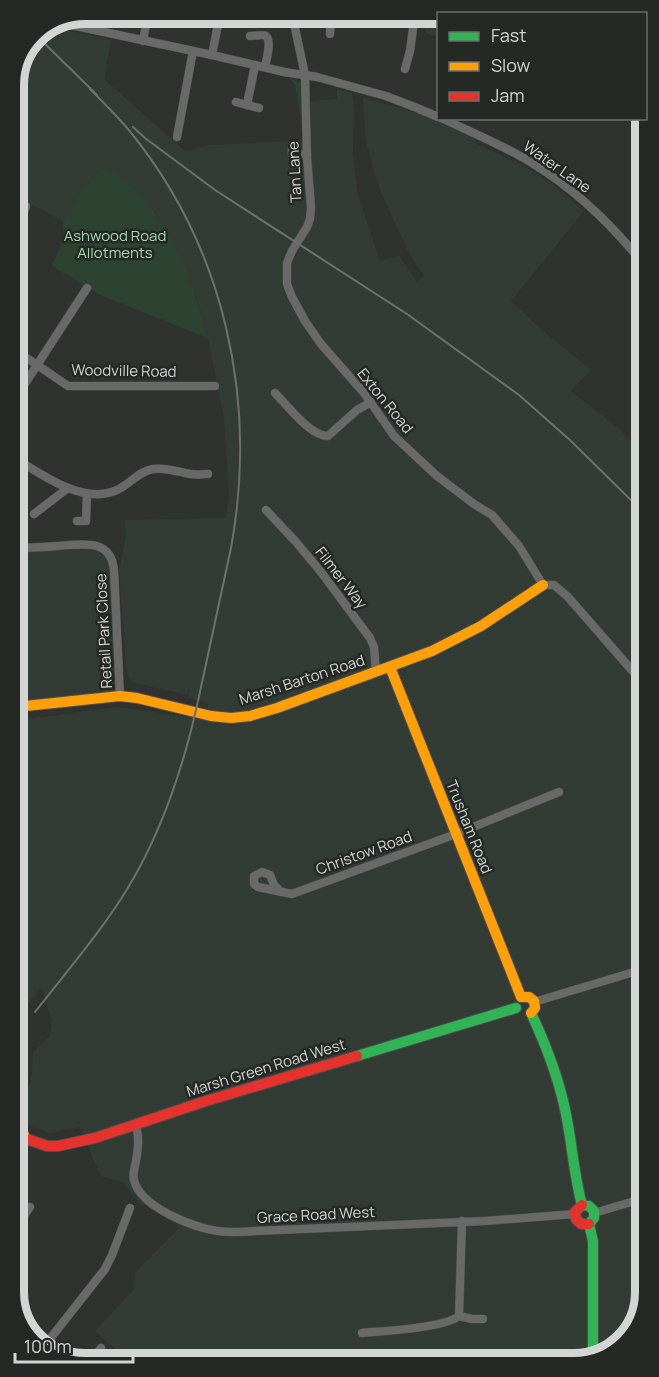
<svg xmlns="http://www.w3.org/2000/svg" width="659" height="1377" font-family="Manrope,sans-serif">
<rect width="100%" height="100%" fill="#303230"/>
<g fill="#333c34" fill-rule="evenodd">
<path d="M424,14h14v20l-5,2 -7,-3v-3l-3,-4 -1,-9z"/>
<path d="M52,27l59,13 -7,39 81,72 26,-6 100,-5 -1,-39 27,-2v-10l15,4 2,18 -1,43 5,41 22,66 19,-5 18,26 7,-6 -15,-23 -27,-58 -7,-21 -9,-33 -3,-43 58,16 56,25 -2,4 36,17 5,1 37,24 31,26 -73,90 32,30 48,39 -20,21 47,37 24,24 3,840 -12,40 -32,26 -470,5 -36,-32 39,-42 1,-16 45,-46 -36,-22 -5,-1 -16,-22 -22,-6 -22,-49 -29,6 -23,-9 -9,-14 3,-11 9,-14 2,-13 1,-20 17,-16 2,-17 -11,-31 -23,27 -2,-293 19,-4 82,-11 86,12 6,-15 -21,-6 2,-14 -3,11 -55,-13 -5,-8 -8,-103 7,-34 -1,-17 101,-2 3,-23 -5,-77 -16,-80 -11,-39 -34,-74 -9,-14 -20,-23 -31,-23 -15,21 -4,-2 -21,37 -49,-26v-114l21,-47zM301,231l6,4 -12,23 -7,-6z"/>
<path d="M94,547l16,12 8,135 -102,11v-155z"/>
</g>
<g fill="#2d4331">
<path d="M290,79l11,3v31h-1l-5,-28z"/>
<path d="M103,165c11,8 24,15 33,25 38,39 58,97 72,148l-110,-44 -46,-28 12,-28 -1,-17 21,-37 4,2z"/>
</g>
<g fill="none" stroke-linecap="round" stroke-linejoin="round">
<defs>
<g id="street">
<path d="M292,14l13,61 2,82 4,50 -1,12 -3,8 -15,24 -5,12v21l5,13 13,24 16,23 43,49 30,43 43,40 37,28 18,11 27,31 24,39h11l14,12 75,86"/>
<path d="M293,16l38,1v-3"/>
<path d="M62,23l150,32 72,17 33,5 69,19 31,12 21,9"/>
<path d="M76,26l2,-10"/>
<path d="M330,34l1,-17"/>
<path d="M250,36c4,0 13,-2 16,0 6,5 0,25 -1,31"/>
<path d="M143,41l5,-27"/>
<path d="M212,55l8,-41"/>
<path d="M405,69l5,-18 5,-37"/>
<path d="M236,102l11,3 8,-40"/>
<path d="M247,105l12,3"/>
<path d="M441,118c30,14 64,28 91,45 41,25 79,61 109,98"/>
<path d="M177,137l16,-86"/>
<path d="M292,147v7h15"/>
<path d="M14,243l12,-37"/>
<path d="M15,350l53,36h147"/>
<path d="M275,393c12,12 36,44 53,43l29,-26 14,-8"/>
<path d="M15,399l72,-111"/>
<path d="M15,458c28,18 69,47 102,32 13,-6 22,-19 36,-21 13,-2 25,3 37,5 6,1 12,0 18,0"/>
<path d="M266,510l30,32 25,30 49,66 4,9 2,25"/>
<path d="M34,514l34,-26"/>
<path d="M77,521h9l1,-27"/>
<path d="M16,548c14,0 28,-1 42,-2 24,-2 53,-8 56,24l6,126"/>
<path d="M281,892l-7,-7 -4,-10 -8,-3 -8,4v8l4,3 34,7 164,-60 103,-42"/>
<path d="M534,1002l110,-33"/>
<path d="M135,1124c5,12 3,25 1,37 -1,6 -4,13 -2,19 6,27 60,48 84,51 13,2 26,1 38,0l229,-10 90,-7"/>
<path d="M594,1213l51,-15"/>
<path d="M18,1224l12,-17"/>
<path d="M459,1316l13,3h11"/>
<path d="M362,1333c22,-2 82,-5 97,-17l3,-95"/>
<path d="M42,1349l63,-80 7,-14 18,-47"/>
<path d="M90,1363l11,-15"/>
</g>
<g id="fast">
<path d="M531,1013c15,32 28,66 35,101 6,30 8,61 16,91"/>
<path d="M357,1056l159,-48"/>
<path d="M582,1205l7,1 5,5v7l-5,6"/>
<path d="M589,1224l4,17v117"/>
</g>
<g id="slow">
<path d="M390,667l131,330"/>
<path d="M16,707l104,-11 17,2 74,18 20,2 19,-2 27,-8 155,-57 49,-25 62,-41"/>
<path d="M521,997h8l5,4 1,7 -4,5"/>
<path d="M18,1123l7,14"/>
</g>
<g id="jam">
<path d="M18,1136l29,10h11l37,-8 111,-37 151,-45"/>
<path d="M582,1205l-7,7 1,7 5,5h8"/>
</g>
</defs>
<use href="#street" stroke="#4d4f4d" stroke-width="9"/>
<use href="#fast" stroke="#4d4f4d" stroke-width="12"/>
<use href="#slow" stroke="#4d4f4d" stroke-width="12"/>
<use href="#jam" stroke="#4d4f4d" stroke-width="12"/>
<use href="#street" stroke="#686968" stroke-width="8"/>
<use href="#fast" stroke="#30b455" stroke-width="10"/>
<use href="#slow" stroke="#ff9f0a" stroke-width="10"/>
<use href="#jam" stroke="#e5322d" stroke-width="10"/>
<g stroke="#6e706f" stroke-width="2">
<path d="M35,34l62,61"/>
<path d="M133,127l12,11 70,52 192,124 112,81 52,46 71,70"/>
<path d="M35,1012c32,-41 67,-81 94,-126 34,-57 55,-121 69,-185l33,-153c27,-148 -6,-301 -103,-419 -12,-14 -25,-27 -38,-40"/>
</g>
</g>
<g text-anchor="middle" stroke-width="5" stroke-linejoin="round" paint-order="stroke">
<g font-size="15" fill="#d2d5d3" stroke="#252925">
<text transform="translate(557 167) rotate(35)" y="5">Water Lane</text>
<text transform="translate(295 172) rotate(-93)" y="5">Tan Lane</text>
<text transform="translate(124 371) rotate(1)" y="5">Woodville Road</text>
<text transform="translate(385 401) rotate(51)" y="5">Exton Road</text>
<text transform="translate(341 578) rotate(52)" y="5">Filmer Way</text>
<text transform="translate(104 631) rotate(-93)" y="5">Retail Park Close</text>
<text transform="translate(302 680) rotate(-18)" y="5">Marsh Barton Road</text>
<text transform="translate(469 827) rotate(68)" y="5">Trusham Road</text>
<text transform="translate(364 853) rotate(-20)" y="5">Christow Road</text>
<text transform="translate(266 1068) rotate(-17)" y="5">Marsh Green Road West</text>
<text transform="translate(316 1215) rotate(-3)" y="5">Grace Road West</text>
</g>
<g font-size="15" fill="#a3d8aa" stroke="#252925">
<text x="115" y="241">Ashwood Road<tspan x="115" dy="17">Allotments</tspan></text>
</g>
</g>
<path d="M0 0H659V1377H0ZM85 24H574A61 61 0 0 1 635 85V1292A61 61 0 0 1 574 1353H85A61 61 0 0 1 24 1292V85A61 61 0 0 1 85 24Z" fill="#252925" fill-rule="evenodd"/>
<path fill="none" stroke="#d2d5d3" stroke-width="8" d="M85 24H574A61 61 0 0 1 635 85V1292A61 61 0 0 1 574 1353H85A61 61 0 0 1 24 1292V85A61 61 0 0 1 85 24Z"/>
<rect x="437" y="12" width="210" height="108" fill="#252925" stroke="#6a6e6b" stroke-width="1.5"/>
<rect x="449" y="32" width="30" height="9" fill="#30b455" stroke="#6a6e6b" stroke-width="1.5"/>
<text x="491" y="42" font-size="18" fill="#d2d5d3">Fast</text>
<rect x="449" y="62" width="30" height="9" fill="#ff9f0a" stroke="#6a6e6b" stroke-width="1.5"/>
<text x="491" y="72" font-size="18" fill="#d2d5d3">Slow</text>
<rect x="449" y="92" width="30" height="9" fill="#e5322d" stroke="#6a6e6b" stroke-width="1.5"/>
<text x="491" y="102" font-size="18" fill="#d2d5d3">Jam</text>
<path d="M15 1353v9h118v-9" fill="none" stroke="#d2d5d3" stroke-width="3"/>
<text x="24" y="1353" font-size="18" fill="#d2d5d3" stroke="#252925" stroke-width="4.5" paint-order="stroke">100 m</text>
</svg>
